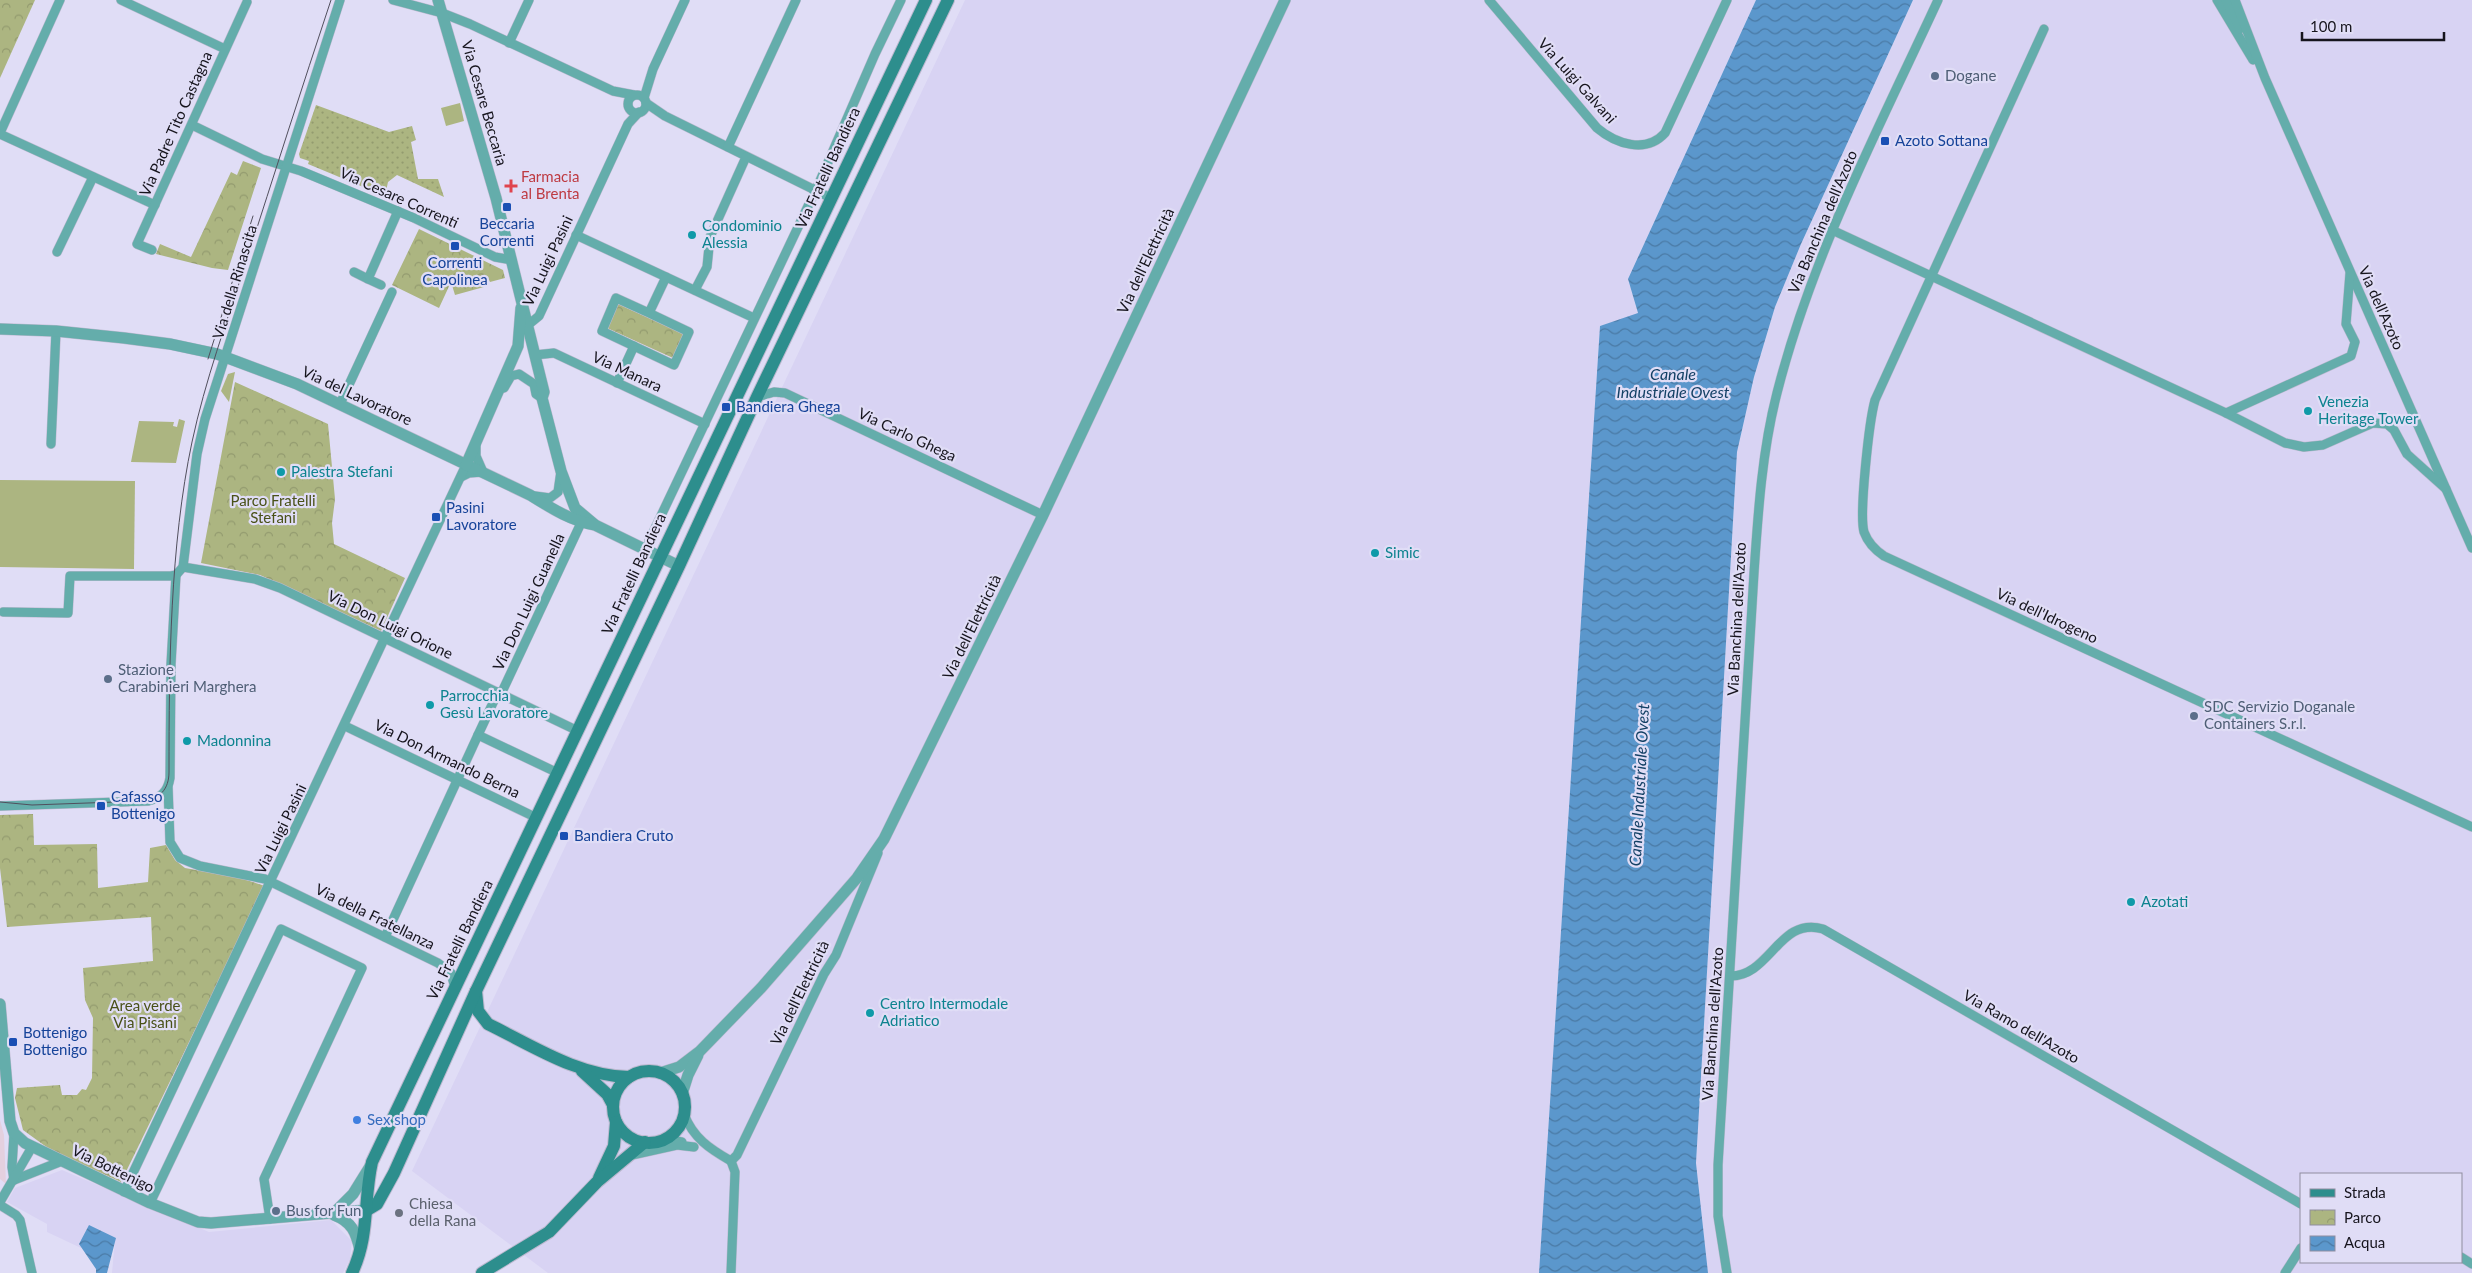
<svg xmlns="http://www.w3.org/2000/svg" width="2472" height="1273" font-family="Lato,sans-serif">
<defs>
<pattern id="park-crowns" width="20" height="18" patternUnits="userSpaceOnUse" patternTransform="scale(1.25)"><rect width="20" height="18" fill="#acb581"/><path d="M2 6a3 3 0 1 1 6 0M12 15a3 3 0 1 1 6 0" fill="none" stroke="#939b6f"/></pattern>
<pattern id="garden-dots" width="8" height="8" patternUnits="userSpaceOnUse" patternTransform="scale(1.25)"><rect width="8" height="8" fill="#acb581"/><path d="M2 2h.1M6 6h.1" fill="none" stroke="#939b6f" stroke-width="1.8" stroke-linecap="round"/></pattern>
<pattern id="water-waves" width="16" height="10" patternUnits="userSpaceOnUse" patternTransform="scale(1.25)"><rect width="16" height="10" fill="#5b97cc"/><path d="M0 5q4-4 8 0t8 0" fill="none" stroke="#4a7aa5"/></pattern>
</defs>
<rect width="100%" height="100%" fill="#e0ddf6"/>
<path fill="#e4d0df" d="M0,1120l4,15 2,49 -6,-5z"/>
<g fill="#d8d3f3" fill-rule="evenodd">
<path d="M965,0h791l-128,279 10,35 -38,12 -61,947h-991l-136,-102z"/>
<path d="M1913,0h559v1273h-764l-12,-110 41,-711 17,-75 21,-70 26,-63zM2301,1174h160v88h-160z"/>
<path d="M62,1170l147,62 122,-12 21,21 -2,18 -7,14h-231l3,-33 -23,-13 -11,21 -34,-16v-8l-40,-22 8,-14z"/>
</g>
<g fill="#acb581">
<path d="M460,103l4,18 -18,5 -5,-18z"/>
<path d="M235,372l-6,30 -8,-11 7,-17z"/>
<path d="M179,419l6,2 -9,42 -45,-1 8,-41 35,1 -1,4 4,1z"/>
<path d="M0,480l135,1 -1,88 -134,-2z"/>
</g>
<g fill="url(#park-crowns)">
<path d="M0,0h35l-35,78z"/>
<path d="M243,161l18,7 -33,102 -16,-2 -56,-14 4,-10 31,13 40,-85 6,3z"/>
<path d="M419,229l84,41 2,8 -15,4 -1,-2 -6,1 1,6 -29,8 -4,-13 -12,26 -47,-23z"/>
<path d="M618,304l66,30 -11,24 -66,-30z"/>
<path d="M235,382l93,42 7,75 -3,24 2,21 71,34 -24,53 -121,-56 -59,-12z"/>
<path d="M33,814l1,31 63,-1 1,44 50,-6 2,-34 16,-3 9,15 10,8 55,10 25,8 -144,296 -69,-31 -29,-21 -8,-32 2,-10 43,-3 2,10h15l5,-6 4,1 6,-12 1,-60 -8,-18 -2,-32 70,-7 -2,-44 -144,10 -7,-59v-53z"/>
</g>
<path fill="url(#garden-dots)" d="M316,105l73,27 23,-6 4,14 -5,2 7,37h20l6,18 -47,-22 -9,7 -3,14 -77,-32 1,-3 -9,-3 -1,-4z"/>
<g fill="url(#water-waves)">
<path d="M1756,0h157l-112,244 -26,63 -21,70 -17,75 -41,711 12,110h-169l61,-947 38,-13 -10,-34z"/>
<path d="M89,1225l27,13 -9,35h-11v-4l-17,-25z"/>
</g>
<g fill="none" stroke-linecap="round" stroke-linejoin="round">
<defs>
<g id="minor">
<path d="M121,0l104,49"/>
<path d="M393,0l49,13 28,11 143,67 21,4"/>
<path d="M1489,0l108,128c19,16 49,26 68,5l62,-133"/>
<path d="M2217,0l36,60"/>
<path d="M2226,0l14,29"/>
<path d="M2235,0l30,78 207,470"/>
<path d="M2044,29l-169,371c-6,22 -16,114 -11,132 4,11 11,18 20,24l588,271"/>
<path d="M509,43l20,-43"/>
<circle cx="637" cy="104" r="9"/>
<path d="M644,98l9,-29 32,-69"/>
<path d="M646,103l19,13 166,82"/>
<path d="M192,125l70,34 39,12 113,47 81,39 17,3"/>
<path d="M0,133l60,-133"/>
<path d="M0,134l155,71"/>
<path d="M728,147l68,-147"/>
<path d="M1832,230l394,183 59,30 19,4 19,-2 50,-22 14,1 7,6 13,24 39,35"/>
<path d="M576,235l178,83"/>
<path d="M152,250l-15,-6 110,-242"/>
<path d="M57,252l36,-75"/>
<path d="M354,272l14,7"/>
<path d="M381,285l-13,-6 30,-68"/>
<path d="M695,290l12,-23 3,-30 36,-80"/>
<path d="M649,313l40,19 -15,33 -72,-34 14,-33 33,15 17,-36"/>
<path d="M528,325l11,-9 89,-192 11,-12"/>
<path d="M535,355l19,-2 151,71"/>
<path d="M617,383l17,-37"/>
<path d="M504,388l7,-12 8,-2 15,10 2,10 6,4"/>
<path d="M757,397l17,-5 11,1 258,122"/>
<path d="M340,404l52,-112"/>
<path d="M2226,413l125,-57 4,-14 -9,-18 4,-51"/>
<path d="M51,444l5,-113"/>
<path d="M461,477l8,-4 14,-1 -7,-16v-11"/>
<path d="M535,496l15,2 8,-6 3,-21"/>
<path d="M649,541l170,-358 56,-129 26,-54"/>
<path d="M183,567l72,12 25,9 298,143"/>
<path d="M3,612l65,1 2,-37h101l5,-1 7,-8 14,-113 8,-35 135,-419"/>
<path d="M498,692l-20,43 80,38"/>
<path d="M501,694l80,-171"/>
<path d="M345,726l192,92"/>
<path d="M168,786l2,56 10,16 20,8 65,13 173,84 13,10 4,15"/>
<path d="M0,806l148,-5c13,-3 20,-10 22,-23l1,-114 5,-89"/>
<path d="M385,937l93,-202"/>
<path d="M1730,976c40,1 49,-60 93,-47l478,275"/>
<path d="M684,1114c9,24 26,35 47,47"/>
<path d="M14,1133l-2,34 2,13"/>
<path d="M665,1139l17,3"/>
<path d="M632,1155l45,-10 17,2"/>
<path d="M731,1161l6,-6 87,-181 12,-19 42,-102"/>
<path d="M14,1180l48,-19"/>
<path d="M124,1192l342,-727"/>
<path d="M0,1202l32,-55"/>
<path d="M150,1203l131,-274 81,39 -98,211 6,40"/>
<path d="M0,1205l16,10 4,5 12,53"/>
<path d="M2461,1257l11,7"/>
<path d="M731,1273l4,-101 -4,-11"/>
<path d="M1727,1273l-9,-57v-51l36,-592c4,-60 8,-122 23,-180 35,-138 102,-265 161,-393"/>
<path d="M2285,1273l16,-25"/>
</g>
<g id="tertiary">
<path d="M438,0l58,198 48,194 -2,6 19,73 14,37 19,16"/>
<path d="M0,329l56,2 68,7 46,6 47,10 80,30 233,111c21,13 41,26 65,30l84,41"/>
<path d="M466,465l52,-119 3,-38"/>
<path d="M0,1004l10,117 4,12 11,10 125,60 48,19 13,1 156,-13"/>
<path d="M660,1073l19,-6 21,-16 61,-63 96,-110 27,-39 159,-324 242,-515"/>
<path d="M682,1094l6,-19 10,-20"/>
<path d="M334,1213l19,-19 18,-29"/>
<path d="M334,1215c18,7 22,17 26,35"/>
</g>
<g id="secondary">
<path d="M476,991l2,20 10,13c45,22 90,52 141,53"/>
<path d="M582,1071l25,23 6,11"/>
<circle cx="649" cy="1107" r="36"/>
<path d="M599,1178l15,-32 2,-24"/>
<path d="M367,1210l10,-6 17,-31 82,-182 203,-425 78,-169 191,-397"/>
<path d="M352,1273c18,-39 11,-71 20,-111l554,-1162"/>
<path d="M482,1273l67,-41 48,-50 48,-40"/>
</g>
</defs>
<use href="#minor" stroke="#bcb9cf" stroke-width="10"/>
<use href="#tertiary" stroke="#bcb9cf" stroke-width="12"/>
<use href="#secondary" stroke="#bcb9cf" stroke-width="14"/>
<use href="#minor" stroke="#64adab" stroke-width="9"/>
<use href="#tertiary" stroke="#64adab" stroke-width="11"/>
<use href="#secondary" stroke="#2d8e8d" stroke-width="12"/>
<g stroke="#514f5d" stroke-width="1">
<path d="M208,359l45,-143"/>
<path d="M0,802l32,3 111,-4c17,-2 26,-12 26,-29 0,-107 1,-226 23,-330 13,-61 35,-121 54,-180 28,-87 56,-175 85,-262"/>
</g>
</g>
<g fill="#5c6f8a" stroke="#e0ddf6" stroke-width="2">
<circle cx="1935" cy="76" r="5"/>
<circle cx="108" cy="679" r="5"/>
<circle cx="2194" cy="716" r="5"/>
<circle cx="276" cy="1211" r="5"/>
</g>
<g fill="#1a4fb4" stroke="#e0ddf6" stroke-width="2">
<rect x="1880" y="136" width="10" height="10" rx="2.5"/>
<rect x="502" y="202" width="10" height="10" rx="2.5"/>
<rect x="450" y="241" width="10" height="10" rx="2.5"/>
<rect x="721" y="402" width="10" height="10" rx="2.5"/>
<rect x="431" y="512" width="10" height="10" rx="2.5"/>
<rect x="96" y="801" width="10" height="10" rx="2.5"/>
<rect x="559" y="831" width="10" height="10" rx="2.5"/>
<rect x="8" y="1037" width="10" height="10" rx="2.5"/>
</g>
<path fill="#e0444e" stroke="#e0ddf6" stroke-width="2" d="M508.5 178.5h5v5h5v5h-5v5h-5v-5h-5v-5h5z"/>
<g fill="#0f9aa8" stroke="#e0ddf6" stroke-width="2">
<circle cx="692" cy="235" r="5"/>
<circle cx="2308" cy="411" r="5"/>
<circle cx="281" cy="472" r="5"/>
<circle cx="1375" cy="553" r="5"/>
<circle cx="430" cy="705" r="5"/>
<circle cx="187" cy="741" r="5"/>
<circle cx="2131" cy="902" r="5"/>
<circle cx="870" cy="1013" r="5"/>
</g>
<circle fill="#3f7fe0" stroke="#e0ddf6" stroke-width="2" cx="357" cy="1120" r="5"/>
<circle fill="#6b7280" stroke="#e0ddf6" stroke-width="2" cx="399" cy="1213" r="5"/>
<g text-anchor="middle" stroke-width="4.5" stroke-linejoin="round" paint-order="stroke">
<g font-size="15" fill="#4e5e75" stroke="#e0ddf6" text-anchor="start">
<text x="1945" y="81">Dogane</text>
<text x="118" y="675">Stazione<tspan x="118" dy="17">Carabinieri Marghera</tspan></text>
<text x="2204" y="712">SDC Servizio Doganale<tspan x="2204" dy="17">Containers S.r.l.</tspan></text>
<text x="286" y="1216">Bus for Fun</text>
</g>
<g font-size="15" fill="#16141d" stroke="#e0ddf6">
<text transform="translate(1577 81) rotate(48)" y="5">Via Luigi Galvani</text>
<text transform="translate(484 103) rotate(74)" y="5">Via Cesare Beccaria</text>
<text transform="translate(176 124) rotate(-66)" y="5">Via Padre Tito Castagna</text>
<text transform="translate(828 168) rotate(-65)" y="5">Via Fratelli Bandiera</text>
<text transform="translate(399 198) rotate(24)" y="5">Via Cesare Correnti</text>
<text transform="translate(1823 222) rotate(-67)" y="5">Via Banchina dell'Azoto</text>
<text transform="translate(548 261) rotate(-65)" y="5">Via Luigi Pasini</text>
<text transform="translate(1146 261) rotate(-65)" y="5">Via dell'Elettricità</text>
<text transform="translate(235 282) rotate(-73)" y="5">Via della Rinascita</text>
<text transform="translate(2381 308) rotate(66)" y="5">Via dell'Azoto</text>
<text transform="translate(627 372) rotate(25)" y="5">Via Manara</text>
<text transform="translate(357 396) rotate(25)" y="5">Via del Lavoratore</text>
<text transform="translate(907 435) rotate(25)" y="5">Via Carlo Ghega</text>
<text transform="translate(634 574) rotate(-65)" y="5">Via Fratelli Bandiera</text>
<text transform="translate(529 602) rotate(-65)" y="5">Via Don Luigi Guanella</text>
<text transform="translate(2047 616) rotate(25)" y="5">Via dell'Idrogeno</text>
<text transform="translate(1737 619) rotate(-87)" y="5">Via Banchina dell'Azoto</text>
<text transform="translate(390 625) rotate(26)" y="5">Via Don Luigi Orione</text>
<text transform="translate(972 627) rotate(-64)" y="5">Via dell'Elettricità</text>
<text transform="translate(447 759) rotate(26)" y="5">Via Don Armando Berna</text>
<text transform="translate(281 829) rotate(-64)" y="5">Via Luigi Pasini</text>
<text transform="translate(375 917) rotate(26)" y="5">Via della Fratellanza</text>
<text transform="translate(460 940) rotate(-64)" y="5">Via Fratelli Bandiera</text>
<text transform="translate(800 993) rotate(-64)" y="5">Via dell'Elettricità</text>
<text transform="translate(1713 1024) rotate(-86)" y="5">Via Banchina dell'Azoto</text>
<text transform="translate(2021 1027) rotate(30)" y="5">Via Ramo dell'Azoto</text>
<text transform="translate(113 1169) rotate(26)" y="5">Via Bottenigo</text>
</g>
<g font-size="15" fill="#164399" stroke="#e0ddf6" text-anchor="start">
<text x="1895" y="146">Azoto Sottana</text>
<text x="507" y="229" text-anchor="middle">Beccaria<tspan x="507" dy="17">Correnti</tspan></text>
<text x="455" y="268" text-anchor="middle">Correnti<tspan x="455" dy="17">Capolinea</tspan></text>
<text x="736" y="412">Bandiera Ghega</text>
<text x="446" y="513">Pasini<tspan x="446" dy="17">Lavoratore</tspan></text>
<text x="111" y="802">Cafasso<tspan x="111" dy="17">Bottenigo</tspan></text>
<text x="574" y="841">Bandiera Cruto</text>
<text x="23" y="1038">Bottenigo<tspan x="23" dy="17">Bottenigo</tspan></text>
</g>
<g font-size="15" fill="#be3a42" stroke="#e0ddf6" text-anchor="start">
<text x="521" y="182">Farmacia<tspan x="521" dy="17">al Brenta</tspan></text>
</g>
<g font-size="15" fill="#0d838f" stroke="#e0ddf6" text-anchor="start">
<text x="702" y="231">Condominio<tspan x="702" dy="17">Alessia</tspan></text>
<text x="2318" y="407">Venezia<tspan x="2318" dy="17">Heritage Tower</tspan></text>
<text x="291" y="477">Palestra Stefani</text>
<text x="1385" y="558">Simic</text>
<text x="440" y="701">Parrocchia<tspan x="440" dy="17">Gesù Lavoratore</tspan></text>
<text x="197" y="746">Madonnina</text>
<text x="2141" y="907">Azotati</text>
<text x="880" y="1009">Centro Intermodale<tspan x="880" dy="17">Adriatico</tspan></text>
</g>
<g font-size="15" fill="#495118" stroke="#e0ddf6">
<text x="273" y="506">Parco Fratelli<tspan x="273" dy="17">Stefani</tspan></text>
<text x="145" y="1011">Area verde<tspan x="145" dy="17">Via Pisani</tspan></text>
</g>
<g font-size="15" fill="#366cbe" stroke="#e0ddf6" text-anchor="start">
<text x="367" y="1125">Sex shop</text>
</g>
<g font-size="15" fill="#5b616d" stroke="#e0ddf6" text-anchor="start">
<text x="409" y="1209">Chiesa<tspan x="409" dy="17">della Rana</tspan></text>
</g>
<g font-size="16" font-style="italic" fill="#134065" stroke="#e0ddf6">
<text x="1673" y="380">Canale<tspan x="1673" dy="18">Industriale Ovest</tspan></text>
<text transform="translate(1639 785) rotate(-87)" y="6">Canale Industriale Ovest</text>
</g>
</g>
<rect x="2300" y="1173" width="162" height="90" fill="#e0ddf6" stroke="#8f8d9f"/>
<rect x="2310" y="1189" width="25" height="8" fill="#2d8e8d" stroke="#8f8d9f"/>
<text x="2344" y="1198" font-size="15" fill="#16141d">Strada</text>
<rect x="2310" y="1210" width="25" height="15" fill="url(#park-crowns)" stroke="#8f8d9f"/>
<text x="2344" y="1223" font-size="15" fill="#16141d">Parco</text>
<rect x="2310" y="1236" width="25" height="15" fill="url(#water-waves)" stroke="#8f8d9f"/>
<text x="2344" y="1248" font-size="15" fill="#16141d">Acqua</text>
<path d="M2302 32v8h142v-8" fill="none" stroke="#16141d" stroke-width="2.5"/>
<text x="2310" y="32" font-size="15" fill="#16141d" stroke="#e0ddf6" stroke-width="4" paint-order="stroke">100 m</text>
</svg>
